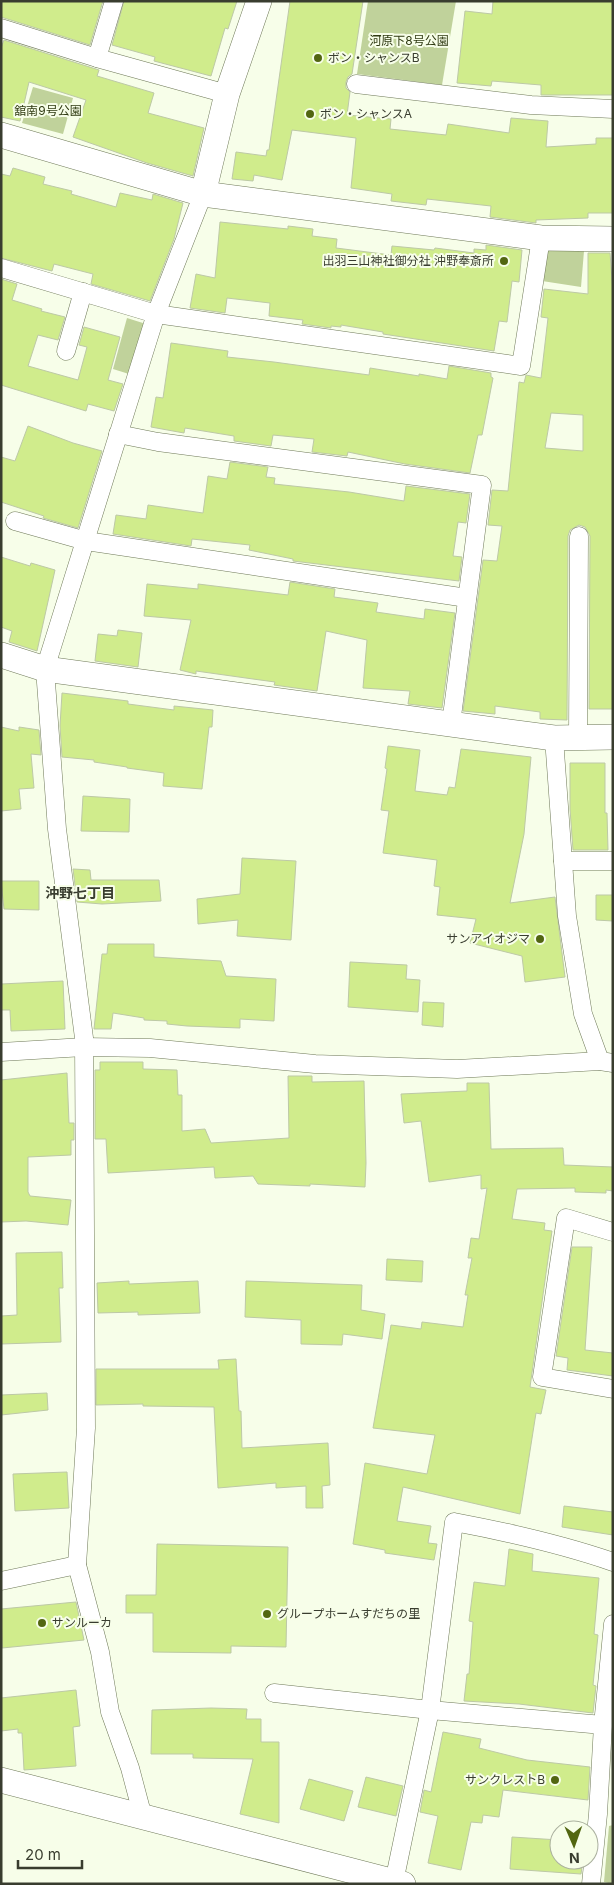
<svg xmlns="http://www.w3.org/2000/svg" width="614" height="1885" font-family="Inter,'Noto Sans JP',sans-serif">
<rect width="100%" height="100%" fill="#f7fee9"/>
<g fill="#c0d29b">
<path d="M368,1h88l-14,84 -85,-11z"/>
<path d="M33,87l40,11 -10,36 -41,-11z"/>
<path d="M549,248l35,3 -3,36 -39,-6 1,-23z"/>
<path d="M127,318l19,6 -17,50 -16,-5z"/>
<path d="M613,1825v59l-9,-2 5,-56z"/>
</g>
<g fill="#d0ec8c" stroke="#bdc9a6" fill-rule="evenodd">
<path d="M1,1h102l-13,44 -89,-28z"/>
<path d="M124,1h113l-9,28 -3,-1 -14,48 -57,-15 1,-4 -43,-12z"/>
<path d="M290,1h73l-11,73 -4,3 -2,5v6l4,4 -3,23 44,4 -1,10 56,6 2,-11 61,9 2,-15 37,3 -2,26 50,-3v-6h17v75h-25v5l-52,2v3l-46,-6 1,-11 -64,-7 -1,6 -35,-4 1,-7 -41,-6 5,-50 -64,-8 -10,50 -28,-5 -1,6 -21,-2 4,-27 30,4 1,-6h2z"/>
<path d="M493,1h120v94h-72v-10l-49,-4 -1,5 -34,-3 8,-72 27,3z"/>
<path d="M4,40l95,30 -2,6 57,17 -6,20 56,15 -11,48 -46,-13 -74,-26 13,-37 -57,-18 -9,39 -19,-4v-69z"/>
<path d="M13,168l32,9 -2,7 29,7 -1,3 45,13 4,-14 32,7 1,-6 30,9 -9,36 -24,62 -59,-17 2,-10 -39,-10 -2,7 -51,-13v-84l9,2z"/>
<path d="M220,222l68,7v-3l25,3 -1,7 25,3 -1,9 55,7 1,-9 42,4 1,-2 39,5v-4l12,1v-5l36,5 -3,32 -7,-1 -5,41 -8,-1 -5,30 -111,-17v-2l-42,-7v2l-10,-1v2l-29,-4 1,-4 -34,-4 1,-13 -43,-5 -2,15 -35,-5 6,-34 19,4z"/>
<path d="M588,253h22l3,40v416h-24l1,-173 -5,-9 -6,-2 -9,5 -2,6 -1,184 -27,-1v-7l-45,-6v8l-32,-3 20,-151 14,1 5,-35 -14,-1 4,-35 16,1 11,-109 5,1 2,-8 15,3 7,-60 -7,-1 3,-28 44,5zM551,413l32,2v36l-38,-3z"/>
<path d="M1,279l16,5 -5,16 30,9 -1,2 24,6 -7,23 -20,-5 -10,31 50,14 9,-33 -8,-2 5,-18 36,10 -12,43 15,4 -9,27 -26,-7 -2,7 -85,-26z"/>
<path d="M171,343l57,8 -1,6 47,5 95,13 1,-7 49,8v-2l28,5 2,-13 42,7v4l2,1 -11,57h-4l-8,38 -65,-9 -57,-12 -1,4 -35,-4 2,-13 -41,-4 -2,11 -37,-5v-5l-49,-8 -1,5 -33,-6 5,-30 7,1z"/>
<path d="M28,426l45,17 29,8 -24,77 -35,-10 1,-2 -43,-14v-45l14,4z"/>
<path d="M230,462l38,5 -2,10 9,1 -1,6 75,8 55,9 2,-15 64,8 -4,29 -8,-1 -5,34 9,1 -3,24 -166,-20v-2l-44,-9 1,-5 -58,-6 -1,7 -78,-12 3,-19 30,4 2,-14 55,8 5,-37 19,3z"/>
<path d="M1,557l29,9 1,-3 24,7 -18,81 -28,-9 3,-11 -11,-4z"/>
<path d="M290,582l45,7 -1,8 44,6 -2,9 48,7 1,-10 30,4 -13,95 -34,-4 2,-13 -47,-3 4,-48 -41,-9 -9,60 -43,-6 1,-3 -22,-3 -57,-8v3l-16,-4 11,-50 -47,-4 3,-32 51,5v-5l90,11z"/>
<path d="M118,630l24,3 -4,34 -43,-6 3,-27 19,2z"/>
<path d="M62,693l66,8v3l46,6v-4l39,4 -1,17h-3l-7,62 -39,-3 1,-13 -37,-5v-1l-33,-5v-2l-32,-3 -2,-31z"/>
<path d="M1,727l18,4v-4l20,3 2,25 -10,-1 3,34 -15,1 2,20 -20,2z"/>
<path d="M388,746l32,4 -5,41 32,4 2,-8 6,1 6,-39 70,8 -7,77 -14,69 45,-6 10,80 -40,5 -3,-26 -52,-13 6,-24 -39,-4 3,-28 -6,-1 3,-26 -54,-7 6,-42 -8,-1 6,-41 -2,-1z"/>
<path d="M570,763h35v50h2l1,37h-35l-3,-41z"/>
<path d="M83,796l47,3 -1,33 -48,-1z"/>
<path d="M242,858l54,3 -5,79 -54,-4 1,-16 -40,4 -1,-25 43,-5z"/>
<path d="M73,869l17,1 1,10h68l2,21 -59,3 -25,-2z"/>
<path d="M1,881h38v29l-35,-1z"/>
<path d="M596,895h17v26l-17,-1z"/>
<path d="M108,944h46v13l67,4 5,15 50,3 -2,42 -34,-2v9l-53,-2 -20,-2v-3l-23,-1v-2l-31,-5 -2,16h-17l8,-75h5z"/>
<path d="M350,962l57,3 -1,14 14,1 -2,32 -70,-5z"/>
<path d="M63,981l2,48 -54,2 -1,-21h-9v-26z"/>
<path d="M423,1002l21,1 -1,24 -21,-2z"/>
<path d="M100,1062h43v7l34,1 1,25h4v36l23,-2 6,14 78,-5 -1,-62h24v6l52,-1 2,82 -1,24 -55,-3v2l-52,-2 -5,-8 -38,2 -1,-11 -106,6 -2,-34h-11v-69h5z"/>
<path d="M67,1073l2,50h5v17h-3v15l-43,2v35l2,4 41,4 -3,25 -42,-4 -25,1v-142z"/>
<path d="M467,1083h22l2,66 72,-1 1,17 49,2v24l-7,-1v3l-31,-1v-4l-58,1 -5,30 33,4 -1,7 8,1 -22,156 16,3 -5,24 -5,-1 -16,101 -117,-27 -6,34 34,5 -3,17 9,1 -3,16 -49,-7v-3l-32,-6 12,-81 62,11 8,-39 -62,-7 18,-103 30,4 1,-7 41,5 5,-32h-3l7,-37h-4l3,-20 8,1 8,-51 -6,1v-14l-52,7 -8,-61 -17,2 -3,-29 66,-3z"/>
<path d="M572,1247h20l-7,103 28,3v23l-46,-6 1,-12 -12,-2z"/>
<path d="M62,1252l1,36h-4l2,54 -60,2v-28l16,-1 -1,-62z"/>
<path d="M387,1259l36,2 -1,21 -36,-2z"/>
<path d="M129,1281v3l69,-3 2,32 -62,2v-3l-40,1 -1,-30z"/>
<path d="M246,1281l116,4 -1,25 24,4 -3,25 -39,-5 -1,11 -41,-1v-24l-56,-3z"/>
<path d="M236,1359l3,52h2l1,37 86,-5 2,42 -8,1 1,22h-17v-22l-30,2v-5l-58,5 -4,-81 -71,-1v-2l-47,1v-36h123l-1,-9z"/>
<path d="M47,1393l1,17 -47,5v-20z"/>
<path d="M67,1472l2,36 -54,3 -2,-37z"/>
<path d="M564,1506l49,6v23l-51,-8z"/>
<path d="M157,1544l131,3 -2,100 -55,-1v7l-78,-1v-39h-27v-18h30z"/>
<path d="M509,1549l24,5 -1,17 67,7 -5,56 4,1 -5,50 3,1 -3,27 -74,-9 -55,-3 3,-27h2l4,-52 -4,-1 5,-39 31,4z"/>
<path d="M76,1602l8,38 -82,8 -1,-39z"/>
<path d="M76,1690l4,36 -7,1 3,39 -52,4 -2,-37h-4v-4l-17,2v-33z"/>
<path d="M211,1708l36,1 -1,10h15v23h18v81l-39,-9 13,-55 -60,-1v-4h-42l1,-44z"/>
<path d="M443,1732l38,7 -2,9 48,12 63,7 -2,33 -85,-10 -4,27 -16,-2 -1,8 -11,-1 -10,48 -33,-7 10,-47 -18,-4 4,-22 7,2z"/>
<path d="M366,1777l37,9 -7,30 -38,-9z"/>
<path d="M309,1779l44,12 -9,30 -44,-12z"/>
<path d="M512,1837l47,3v20h24l-2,14 -71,-5z"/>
</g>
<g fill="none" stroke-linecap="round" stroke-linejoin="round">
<defs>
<g id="street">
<path d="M1,28l96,30 130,36"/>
<path d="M97,58l17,-57"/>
<path d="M356,84l175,21 82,4"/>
<path d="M1,268l155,46 365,52 20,-128"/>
<path d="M66,351l17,-59"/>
<path d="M118,434l40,8 324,43 -31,239"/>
<path d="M15,521l71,20 381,57"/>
<path d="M554,738l13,178 16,98 17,47"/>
<path d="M578,738l1,-202"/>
<path d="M563,861h50"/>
<path d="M1,1052l83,-5 66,1 165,16 142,5 143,-8 13,2"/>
<path d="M613,1232l-47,-14 -24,159 71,12"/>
<path d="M1,1581l76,-16"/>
<path d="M274,1693l156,17 173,15"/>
<path d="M143,1817l-13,-49 -20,-56 -10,-60 -23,-87 9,-137 -2,-390 -27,-209 -12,-160 111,-355 47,-120"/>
<path d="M394,1882l36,-172 24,-188c53,10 107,22 159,40"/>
<path d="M591,1884l7,-70 5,-89 10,-101"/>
</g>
<g id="secondary">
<path d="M1,135l202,59 338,44 72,1"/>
<path d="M203,194l24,-100 32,-93"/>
<path d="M1,655l44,14 509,69 59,-1"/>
<path d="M1,1780l402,104"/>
</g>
</defs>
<use href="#street" stroke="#6f7959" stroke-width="19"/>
<use href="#secondary" stroke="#6f7959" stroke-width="26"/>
<use href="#street" stroke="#fff" stroke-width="18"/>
<use href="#secondary" stroke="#fff" stroke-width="25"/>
</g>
<g fill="#526611" stroke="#f7fee9" stroke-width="2">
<circle cx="318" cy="58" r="5"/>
<circle cx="310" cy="114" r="5"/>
<circle cx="504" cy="261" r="5"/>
<circle cx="540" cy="939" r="5"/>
<circle cx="267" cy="1614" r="5"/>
<circle cx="42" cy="1623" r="5"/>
<circle cx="555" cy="1780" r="5"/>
</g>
<g text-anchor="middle" stroke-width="4" stroke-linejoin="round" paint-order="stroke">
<g font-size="12" fill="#2f3a12" stroke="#f7fee9">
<text x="409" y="45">河原下8号公園</text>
<text x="48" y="115">舘南9号公園</text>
</g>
<g font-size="12" fill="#393d2f" stroke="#f7fee9" text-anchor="start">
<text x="328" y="62">ボン・シャンスB</text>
<text x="320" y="118">ボン・シャンスA</text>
<text x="494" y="265" text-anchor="end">出羽三山神社御分社 沖野奉斎所</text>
<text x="530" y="943" text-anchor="end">サンアイオジマ</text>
<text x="277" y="1618">グループホームすだちの里</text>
<text x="52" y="1627">サンルーカ</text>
<text x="545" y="1784" text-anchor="end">サンクレストB</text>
</g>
<g font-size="14" font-weight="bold" fill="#393d2f" stroke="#f7fee9">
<text x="80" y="898">沖野七丁目</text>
</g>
</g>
<rect width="614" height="1885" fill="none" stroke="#393d2f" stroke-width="5"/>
<g transform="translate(574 1845) rotate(178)"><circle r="24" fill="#f7fee9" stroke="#abb19f"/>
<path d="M0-4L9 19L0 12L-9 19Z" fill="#526611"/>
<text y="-8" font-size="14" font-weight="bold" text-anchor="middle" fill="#393d2f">N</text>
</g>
<path d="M18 1860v8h64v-8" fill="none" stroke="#393d2f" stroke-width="2.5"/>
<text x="25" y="1860" font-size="15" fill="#393d2f" stroke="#f7fee9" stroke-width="4" paint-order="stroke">20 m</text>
</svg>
